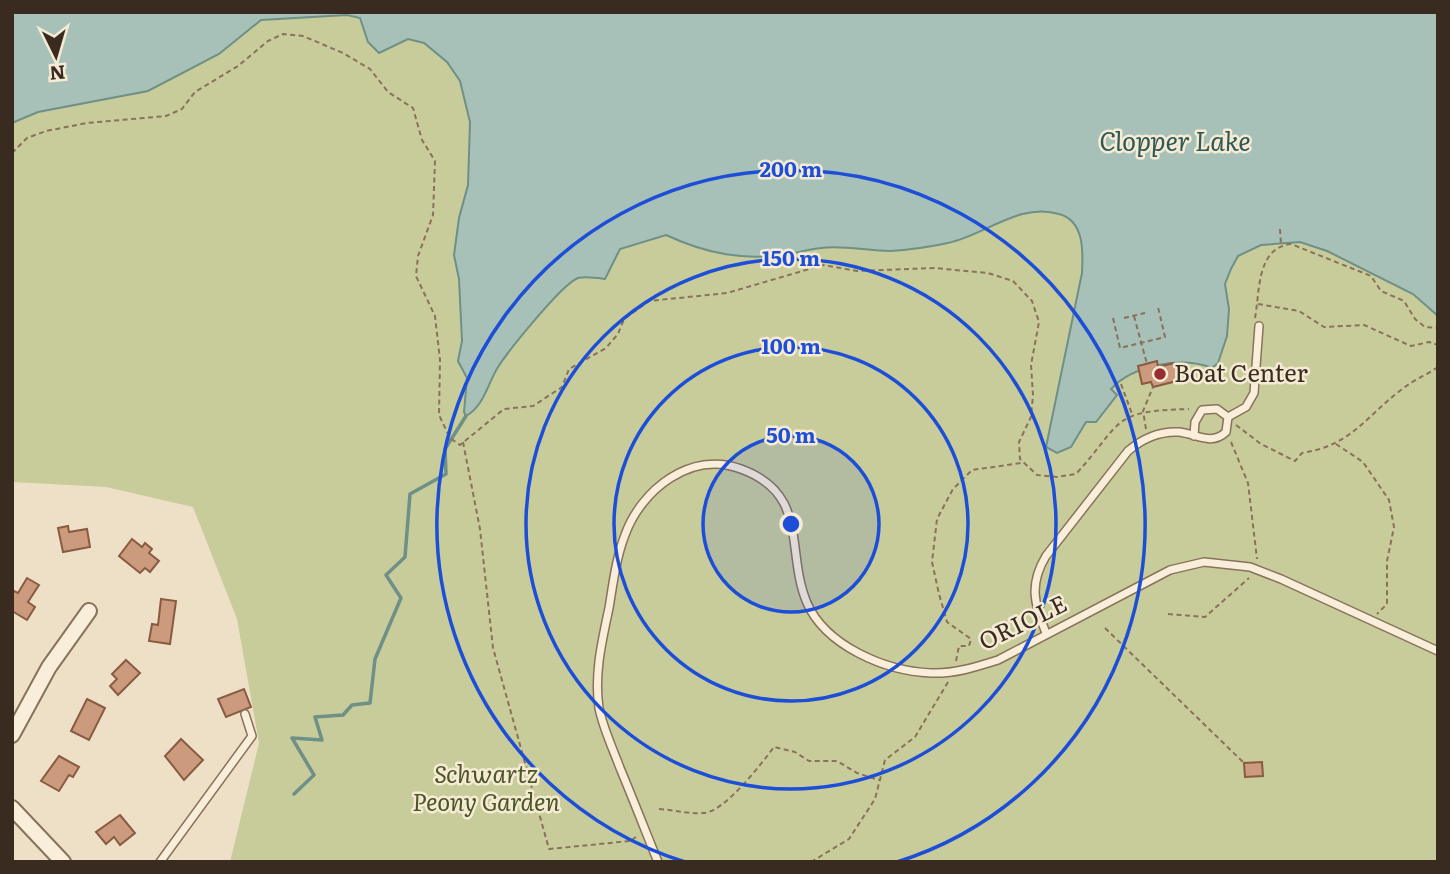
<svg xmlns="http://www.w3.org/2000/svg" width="1450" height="874" font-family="Literata,serif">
<rect width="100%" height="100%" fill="#eee0c6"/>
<path fill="#c8cc9a" d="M12,12h1426v850h-1208l29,-119 -22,-124 -44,-112 -87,-20 -94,-5z"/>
<path fill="#a7c1b9" stroke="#6e9086" stroke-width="2" d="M12,12h1426v304l-25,-22 -86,-43 -27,-9 -39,3 -23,11 -7,13 -6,15 4,25 -2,27 -9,27 -6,5c-30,-12 -79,-3 -101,21l6,6 -21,27h-10l-15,25 -14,6 -11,-6 36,-174c1,-20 3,-52 -23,-59 -39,-12 -74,21 -111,29 -19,4 -39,7 -58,8 -23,0 -46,-6 -69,-3 -11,1 -21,4 -32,6 -45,7 -82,0 -123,-19l-46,14 -15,30c-7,-1 -19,-3 -27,-1 -16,6 -69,72 -80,89 -10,16 -14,39 -32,49l-2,-4 3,-34 -9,-17 4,-20 -3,-62 -5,-24 5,-37 9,-33 2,-63 -10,-41 -13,-19 -23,-19 -16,-4 -29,14 -11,-11 -8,-24 -13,-3 -86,5 -42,34 -71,37 -110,21 -26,11z"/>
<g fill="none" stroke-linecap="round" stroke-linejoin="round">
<path stroke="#6e9086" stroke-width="3.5" d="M294,794l20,-19 -22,-37 30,2 -7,-23 28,-2 9,-10 18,-2 5,-44 26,-61 -15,-23 19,-18 5,-63 36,-20 -1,-25 21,-33"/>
</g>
<g fill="#cc9a7c" stroke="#885b42" stroke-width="2">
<path d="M1157,361l1,6 16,-4 7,17 -28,7 -2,-5 -9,2 -4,-18z"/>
<path d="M68,526l1,6 18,-3 3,18 -27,5 -5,-24z"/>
<path d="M132,539l10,8 3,-4 7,6 -3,4 10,8 -9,11 -5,-4 -5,5 -21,-17z"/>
<path d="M27,578l12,7 -11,17 7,5 -8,13 -15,-9v-21l6,3z"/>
<path d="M161,599l15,2 -6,43 -21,-3 3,-17 6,1z"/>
<path d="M126,660l14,13 -22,22 -8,-9 7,-7 -5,-5z"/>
<path d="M244,689l7,18 -25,10 -8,-18z"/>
<path d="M87,699l18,9 -16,32 -18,-9z"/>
<path d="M181,739l22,21 -19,20 -19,-24z"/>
<path d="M59,756l20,11 -6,10 -4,-2 -10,16 -18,-10z"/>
<path d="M1262,762l1,14 -18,1 -1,-14z"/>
<path d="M120,815l15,18 -15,12 -6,-8 -8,7 -10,-12z"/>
</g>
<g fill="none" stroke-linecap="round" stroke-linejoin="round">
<defs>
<g id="service">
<path d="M1228,417l18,-10 8,-14 5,-67"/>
<path d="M1046,633c-12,-29 -17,-49 0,-77l82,-105c15,-13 31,-20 51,-19 18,2 32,14 47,0l2,-15 -11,-8 -15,1 -7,12 -1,14"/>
<path d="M160,862l92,-126 -7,-22"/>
<path d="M658,862c-13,-32 -25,-63 -38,-94 -7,-19 -17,-40 -21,-60 -5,-34 3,-67 10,-100 4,-24 7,-50 16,-73 16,-45 66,-85 116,-66 69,25 44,82 66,134 19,43 78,68 124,70 23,1 45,-6 67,-13l172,-90 34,-8 46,5 31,12 157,72"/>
</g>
<g id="minor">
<path d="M12,735l37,-68 40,-56"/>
<path d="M12,808l51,54"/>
</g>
</defs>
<use href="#service" stroke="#89725c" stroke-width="10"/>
<use href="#minor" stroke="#89725c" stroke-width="18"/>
<g stroke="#89725c" stroke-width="2" stroke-dasharray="5 3.5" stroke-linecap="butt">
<path d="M12,153l15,-15 19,-7 41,-8 79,-7 16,-7 13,-17 43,-26 30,-25 15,-7 20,2 40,17 27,16 18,23 25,16 9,32 13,21 -2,54 -15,41 -2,20 19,40 5,44 -1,55 11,23 10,7 44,-36 29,-3 29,-19 7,-18 37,-21 12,-14 6,-15 25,-18 78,-8 96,-28 34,6 77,-3 54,5 25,8 19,20 7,21 -8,43 2,30 -2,22 -12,25 1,17 17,16 20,2 19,-3c48,-53 34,-63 113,-65"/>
<path d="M1280,229l1,15"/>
<path d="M1258,304l41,7 25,16 40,-2 47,21 18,-4 9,3"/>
<path d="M1134,316l13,48"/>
<path d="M1113,318l7,30 45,-11 -7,-30"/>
<path d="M1124,318l21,-5"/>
<path d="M1255,318c5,-26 1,-70 36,-74l80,32 10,15 23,10 11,18 10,8 13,1"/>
<path d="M1121,384l11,30"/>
<path d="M1236,425l25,19 34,17 7,-8c50,-8 62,-35 99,-63 11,-9 25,-15 37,-23"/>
<path d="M1146,429l-3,-18 10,-24"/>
<path d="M463,442l17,87 13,119 56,201 81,-8 6,-4"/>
<path d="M1231,442l17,41 9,76"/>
<path d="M1336,444l27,18 26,38 5,27 -7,34v43l-10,10"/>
<path d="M1168,614l37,3 44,-39"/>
<path d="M1105,628l139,135"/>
<path d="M956,661l3,-15h10l2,-7 -24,-17 -8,-28 -7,-32 5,-43 16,-30 19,-19 49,-7"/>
<path d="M659,809c15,1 30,5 44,4 21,0 59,-50 71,-66l21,5 14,9h28l20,12 22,7"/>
<path d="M811,862l38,-23 26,-40 10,-39 30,-23 33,-55"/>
</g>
<use href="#service" stroke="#f9eed9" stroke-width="7"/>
<use href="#minor" stroke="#f9eed9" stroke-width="14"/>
</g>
<circle cx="791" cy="524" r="88" fill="#1d4ed8" fill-opacity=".12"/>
<g fill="none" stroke="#1d4ed8" stroke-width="3.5">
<circle cx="791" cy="524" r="88"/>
<circle cx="791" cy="524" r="177"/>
<circle cx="791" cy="524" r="265"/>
<path d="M685 862A354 354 0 1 1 897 862"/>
</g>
<circle fill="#972c31" stroke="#f5ebd5" stroke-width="2.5" cx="1160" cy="374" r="7"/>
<g text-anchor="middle" stroke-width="5" stroke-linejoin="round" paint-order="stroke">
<g font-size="24" fill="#392b1f" stroke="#f5ebd5" text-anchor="start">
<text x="1174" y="382">Boat Center</text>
</g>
<g font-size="24" fill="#392b1f" stroke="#f5ebd5">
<text transform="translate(1023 623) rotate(-26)" y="8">ORIOLE</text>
</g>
<g font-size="24" font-style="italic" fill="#4b5626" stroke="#f5ebd5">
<text x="486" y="783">Schwartz<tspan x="486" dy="28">Peony Garden</tspan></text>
</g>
<g font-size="26" font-style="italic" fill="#2f5955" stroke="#f5ebd5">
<text x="1175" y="151">Clopper Lake</text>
</g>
</g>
<circle cx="791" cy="524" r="10" fill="#1d4ed8" stroke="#f5ebd5" stroke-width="3.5"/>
<g font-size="21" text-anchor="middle" font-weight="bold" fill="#1d4ed8" stroke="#f5ebd5" stroke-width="5" stroke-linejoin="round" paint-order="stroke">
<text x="791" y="177">200 m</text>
<text x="791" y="266">150 m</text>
<text x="791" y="354">100 m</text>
<text x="791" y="443">50 m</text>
</g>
<rect width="1450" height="874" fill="none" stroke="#392b1f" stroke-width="28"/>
<g transform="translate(56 56) rotate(175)" stroke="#f5ebd5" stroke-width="5" paint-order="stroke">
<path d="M0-5L12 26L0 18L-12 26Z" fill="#392b1f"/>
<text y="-10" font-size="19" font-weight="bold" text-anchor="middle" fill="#392b1f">N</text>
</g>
</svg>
